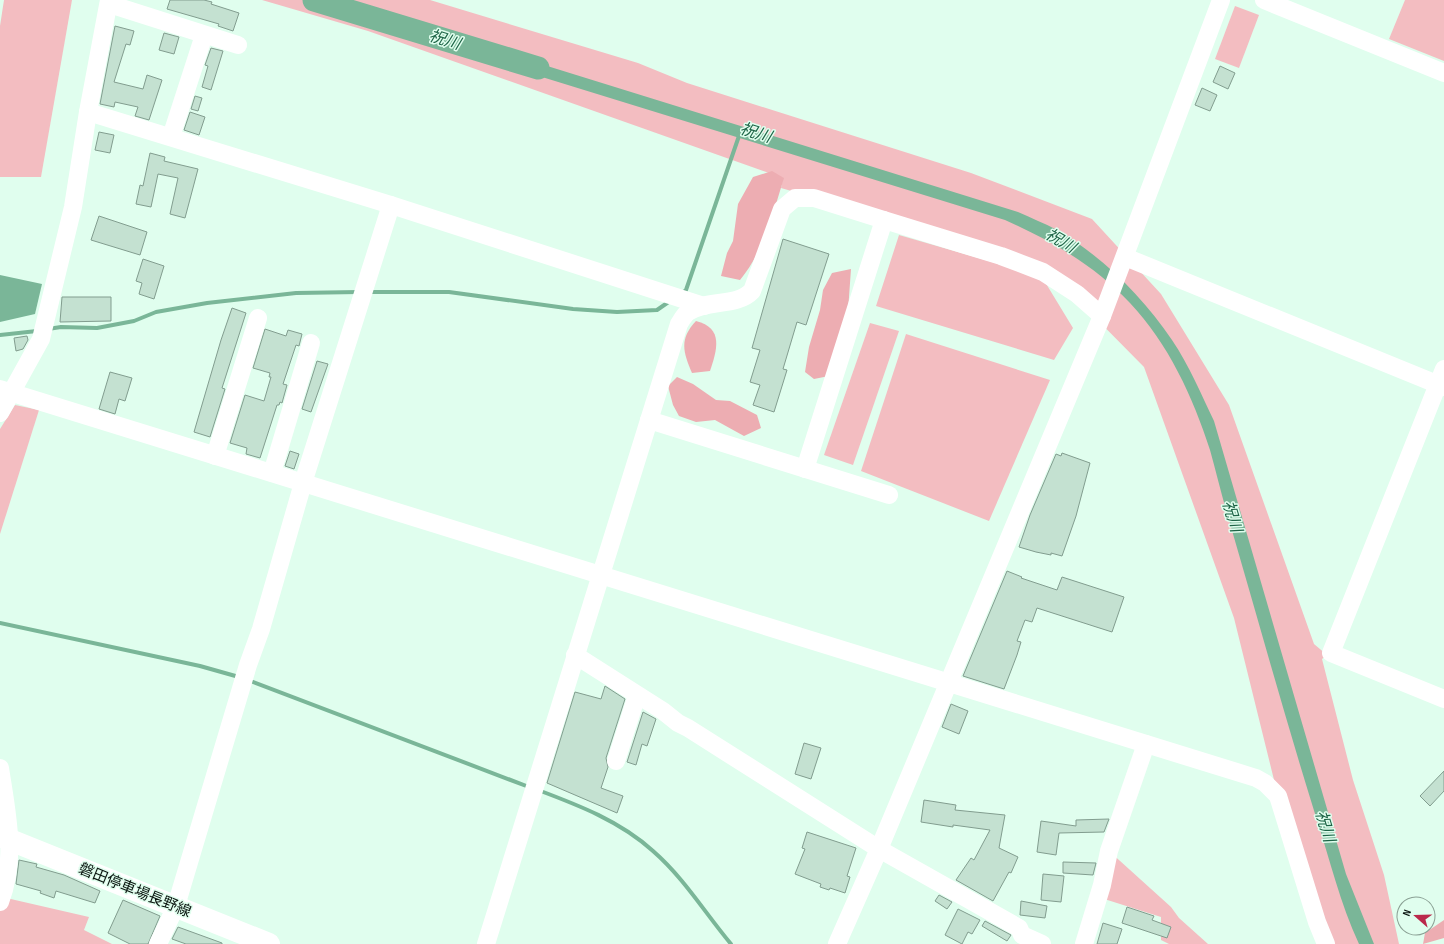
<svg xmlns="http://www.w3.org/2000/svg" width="1444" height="944" font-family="'Sofia Sans Condensed','Noto Sans JP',sans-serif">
<rect width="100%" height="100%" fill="#e0feee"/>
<g fill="#f3bdc1">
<path d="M4,0h68l-31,177h-41v-151z"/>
<path d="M262,0h168l208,63 49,20 284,90 121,46 69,75 68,111 85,239 13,11 -5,4 31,121 31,95 15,69h-68l-53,-148 -44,-178 -90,-251 -80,-81 -22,-9 31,51 -19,32 -178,-54 23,-71 138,40 -76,-35 -180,-52 2,-10 -415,-147z"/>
<path d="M1405,0h39v61l-55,-22z"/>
<path d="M1235,6l24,9 -20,53 -24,-9z"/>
<path d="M870,323l29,8 -46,134 -29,-10z"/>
<path d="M906,334l144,46 -61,141 -128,-50z"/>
<path d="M15,405l24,5 -39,124v-105z"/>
<path d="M1109,851l62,56 8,11 29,26h-39l-8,-4v-23l-63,-20z"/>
<path d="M2,897l87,20 -5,13 28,14h-112v-42z"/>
</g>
<g fill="#edadb2">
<path d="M772,171l12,7c-11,35 -20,73 -44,102l-19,-4 6,-23 6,-12 5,-37 15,-27z"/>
<path d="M851,269l-3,42 -19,65 -15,3 -9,-7 4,-25 11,-37 3,-20 9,-17z"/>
<path d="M696,321c28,7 21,29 14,50l-18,2c-9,-21 -13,-34 4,-52z"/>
<path d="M677,377l16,7 23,16 14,1 27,14 4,13 -17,8 -29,-16 -19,2 -17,-6 -6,-11 -5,-19z"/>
<path d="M1444,920v18l-21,6 2,-11z"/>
</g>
<g fill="#7ab698">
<path d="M515,56l503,156c13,6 26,11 39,18 46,27 85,66 115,110 17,25 29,54 42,81l132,453 28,70h-15c-19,-41 -29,-84 -43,-127 -30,-96 -57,-194 -85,-290 -8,-26 -14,-52 -21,-77 -17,-53 -42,-107 -80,-147 -36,-38 -78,-62 -125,-83l-505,-156z"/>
<path d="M0,275l42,9 -7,30 -35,8z"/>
</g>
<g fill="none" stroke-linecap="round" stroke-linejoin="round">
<g stroke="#7ab698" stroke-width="4">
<path d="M368,292h81l124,17 44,3 40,-2 13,-9"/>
<path d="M682,293l4,-3 54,-157"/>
<path d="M48,329l13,-2 36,1 37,-7 22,-9 51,-9 89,-10 63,-1"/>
<path d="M0,335l37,-4"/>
<path d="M0,623l200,43 39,11"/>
<path d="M248,680l281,107"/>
<path d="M538,790c40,15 82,31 115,61 31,27 52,62 78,93"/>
</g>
<path stroke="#7ab698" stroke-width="23" d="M314,0l224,68"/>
</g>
<g fill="#c4e1d1" stroke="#829d8f">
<path d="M170,0h34l8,2 -1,2 28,9 -6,18 -15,-5 1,-2 -52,-15z"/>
<path d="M115,26l19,5 -4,14 -4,-1 -12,38 29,7 4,-14 15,5 -13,40 -14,-4 3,-9 -23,-5 -1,5 -14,-3z"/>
<path d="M164,33l15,4 -5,17 -15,-4z"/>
<path d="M211,48l12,3 -12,39 -9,-3 6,-21 -3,-1z"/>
<path d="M1220,66l15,7 -7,16 -15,-7z"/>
<path d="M1202,88l15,7 -7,16 -15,-6z"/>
<path d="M195,96l7,2 -4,13 -7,-2z"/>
<path d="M190,112l15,5 -6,18 -15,-5z"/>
<path d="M99,132l15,3 -4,18 -15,-3z"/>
<path d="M150,153l15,4 -1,4 34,8 -13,49 -15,-4 8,-36 -20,-4 -7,33 -15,-3 4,-19 3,1z"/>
<path d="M99,216l48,16 -7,23 -49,-15z"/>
<path d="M783,239l46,15 -23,71 -9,-3 -14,47 4,1 -13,42 -21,-7 7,-20 -10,-3 10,-32 -8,-2z"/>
<path d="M143,259l21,7 -10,33 -15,-5 3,-11 -6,-2z"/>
<path d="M62,297h49v24l-51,1z"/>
<path d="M232,308l14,5 -24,75 3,1 -15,48 -16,-5 27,-92z"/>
<path d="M265,329l21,7 2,-6 14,4 -3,12 -3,-1 -13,39 4,1 -5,18 -2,-1 -1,3h-2l-17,53 -14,-4 1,-6 -17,-5 15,-48 19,6 7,-24h-2l1,-4 -17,-5z"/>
<path d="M27,336l1,4 -5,9 -7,2 -2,-13z"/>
<path d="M317,361l11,3 -17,48 -9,-3z"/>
<path d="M110,372l22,6 -7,23 -6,-2 -4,15 -16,-5z"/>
<path d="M290,451l9,3 -5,15 -9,-3z"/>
<path d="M1062,453l28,10 -14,53 -14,40 -11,-3v2l-15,-3 -17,-5 11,-32 26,-61 5,2z"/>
<path d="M1007,571l15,6 -1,1 36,12 5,-13 62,20 -12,35 -75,-24 -5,14 -7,-2 -8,21 4,1 -4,13 -13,34 -41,-13z"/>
<path d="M605,686l20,13 -19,59 2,9 -7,21 22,8 -6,17 -70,-30 28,-91 26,7z"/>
<path d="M951,704l17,7 -9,23 -17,-7z"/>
<path d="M643,712l13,7 -9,27 -5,-2 -6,21 -9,-3z"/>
<path d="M804,743l17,5 -10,31 -16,-5z"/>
<path d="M1444,771v20l-14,15 -10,-10z"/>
<path d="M924,800l32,5 -1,5 50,5 -6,33 19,9 -7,16 -2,-1 -16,29 -37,-21 15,-22 3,2 16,-30 -37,-5v2l-32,-5z"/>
<path d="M1109,819l-5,13 -45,1 -3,22 -19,-3 4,-31 35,5v-6z"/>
<path d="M807,832l49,16 -9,28 3,1 -5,16 -15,-5 -1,2 -9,-3 1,-3 -26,-10 10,-25 -3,-1z"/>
<path d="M19,860l18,4 -1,3 28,8 36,16 -5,12 -39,-12 -2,7 -14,-5 1,-2 -25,-7z"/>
<path d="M1063,862l33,1 -3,12 -30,-2z"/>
<path d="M1043,874l21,2 -3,26 -20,-2z"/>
<path d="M939,895l13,7 -5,7 -12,-8z"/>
<path d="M123,900l37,16 -12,28h-18l-22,-11z"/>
<path d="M1021,901l26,5 -2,12 -25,-3z"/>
<path d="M1127,907l27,9 -2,4 19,7 -4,11 -45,-15z"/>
<path d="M958,909l22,11 -8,14 -4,-2 -6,12 -17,-9z"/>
<path d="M985,921l26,14 -4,6 -25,-15z"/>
<path d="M1103,923l19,6 -5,15h-20z"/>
<path d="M178,927l44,16v1h-36l-14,-5z"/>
</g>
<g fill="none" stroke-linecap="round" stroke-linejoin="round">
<g stroke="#fff" stroke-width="18">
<path d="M1264,0l180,73"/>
<path d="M109,4l129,41"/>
<path d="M88,112l303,93 313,101"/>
<path d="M171,137l33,-102"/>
<path d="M1125,257l319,130"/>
<path d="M1444,369l-113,284 113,46"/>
<path d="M0,389l1256,389 9,5 13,13 39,126 9,22"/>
<path d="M0,413l41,-74 32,-132 15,-95 21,-112"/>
<path d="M649,420l240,75"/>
<path d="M215,456l43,-138"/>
<path d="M805,469l79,-249 117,36 42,16 34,22 25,22"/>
<path d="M272,473l39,-130"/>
<path d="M575,655l88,56 15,12 10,5 191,121 140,79 3,7 20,9"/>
<path d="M616,761l21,-66"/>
<path d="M0,768c7,46 17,89 0,134"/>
<path d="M158,944l18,-38 72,-241 13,-36 42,-146 88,-278"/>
<path d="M486,944l193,-620c2,-3 5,-9 9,-12 19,-13 49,-5 64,-21l30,-82 13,-11h19l70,22"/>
<path d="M837,944l42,-95 223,-533 119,-316"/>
<path d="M1084,944l18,-59 7,-34 37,-107"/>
</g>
<path stroke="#fff" stroke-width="22" d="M0,836l269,108"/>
</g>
<g text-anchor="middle" stroke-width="3" stroke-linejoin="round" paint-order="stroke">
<g font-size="15" fill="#08120d" stroke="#e0feee">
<text transform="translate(135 890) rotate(22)" y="5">磐田停車場長野線</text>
</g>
<g font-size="16" font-style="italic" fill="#1d6446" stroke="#e0feee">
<text transform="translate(445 39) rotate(17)" y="6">祝川</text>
<text transform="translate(756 132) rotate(17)" y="6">祝川</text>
<text transform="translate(1061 240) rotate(30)" y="6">祝川</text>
<text transform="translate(1233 516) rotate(73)" y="6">祝川</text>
<text transform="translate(1326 826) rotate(73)" y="6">祝川</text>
</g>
</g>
<g transform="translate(1416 916) rotate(290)"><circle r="19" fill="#e0feee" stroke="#8aa094"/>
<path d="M0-3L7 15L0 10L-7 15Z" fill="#ba294b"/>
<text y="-6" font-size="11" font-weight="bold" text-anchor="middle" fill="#08120d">N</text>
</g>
</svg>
